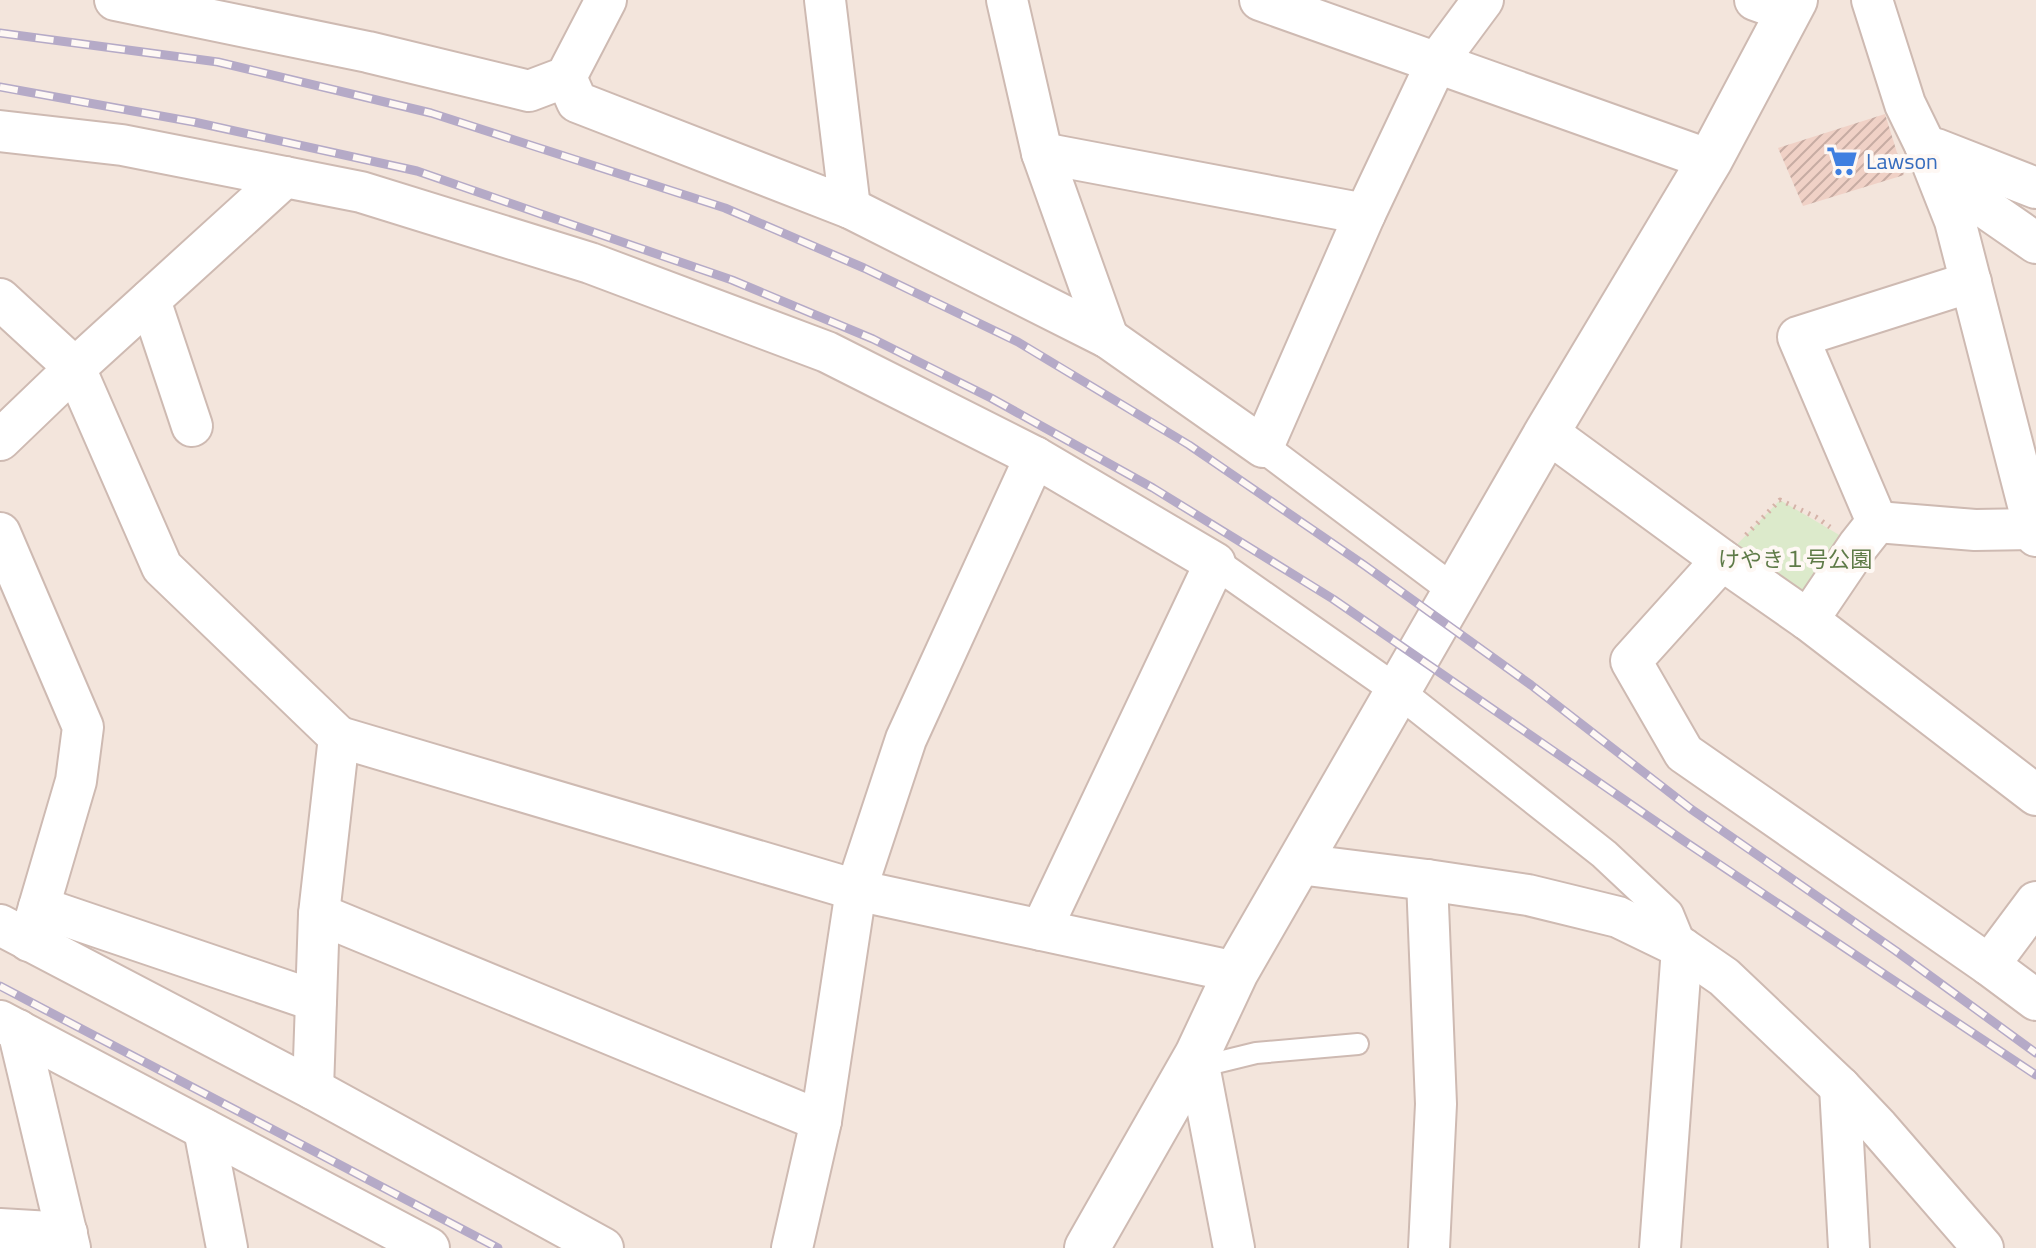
<svg xmlns="http://www.w3.org/2000/svg" width="2036" height="1248" font-family="'Titillium Web','Noto Sans JP',sans-serif">
<defs>
<pattern id="building-hatch" width="6" height="6" patternUnits="userSpaceOnUse" patternTransform="scale(2)"><rect width="6" height="6" fill="#f0d1c6"/><path d="M-1 1l2-2M0 6l6-6M5 7l2-2" fill="none" stroke="#c7aca3"/></pattern>
</defs>
<rect width="100%" height="100%" fill="#fcf4ed"/>
<rect fill="#f3e5dc" x="0" y="0" width="2036" height="1248"/>
<path fill="#dceacb" d="M1780,500l78,46 -50,74 -86,-60z"/>
<path fill="url(#building-hatch)" d="M1885,114l19,61 -101,31 -25,-58z"/>
<g fill="none" stroke-linecap="round" stroke-linejoin="round">
<defs>
<path id="service" d="M1199,1067l57,-14 102,-9"/>
<g id="pedestrian">
<path d="M1263,447l193,145"/>
<path d="M1215,563l184,129 205,162 64,60 14,34"/>
</g>
<g id="minor">
<path d="M115,0l253,52 161,39 37,-14 40,-77"/>
<path d="M1007,0l35,153 66,185"/>
<path d="M1260,0l450,160"/>
<path d="M1755,0l33,12"/>
<path d="M1872,0l33,104 20,41 59,62 52,36"/>
<path d="M566,77l11,25 273,106 -25,-208"/>
<path d="M0,131l122,14 239,47 229,71 237,89 208,105 180,106 -174,367"/>
<path d="M1925,145l30,76 81,315"/>
<path d="M1936,149l100,39"/>
<path d="M1042,153l323,61"/>
<path d="M850,208l258,130 155,109 102,-233 72,-152 46,-62"/>
<path d="M0,299l75,69 87,199 177,170 -20,177 -6,175"/>
<path d="M150,300l42,126"/>
<path d="M1547,432l175,128 86,60 228,175"/>
<path d="M0,440l75,-72 210,-191"/>
<path d="M1877,522l98,8 61,-1"/>
<path d="M0,533l83,194 -7,54 -47,160"/>
<path d="M1722,560l-91,101 53,92 305,212 47,35"/>
<path d="M1808,620l50,-74 19,-24 -79,-185 173,-55"/>
<path d="M339,737l517,153 380,82"/>
<path d="M1299,864l128,16 101,15 90,22 64,31 42,29 116,110 38,40 105,121"/>
<path d="M1427,880l9,224 -7,144"/>
<path d="M39,907l277,94"/>
<path d="M319,914l502,207"/>
<path d="M0,925l313,164 290,159"/>
<path d="M1989,965l47,-63"/>
<path d="M0,1021l429,227"/>
<path d="M18,1030l52,218"/>
<path d="M1197,1055l37,193"/>
<path d="M1840,1087l9,161"/>
<path d="M204,1129l23,119"/>
<path d="M0,1229l67,4"/>
<path d="M792,1248l29,-127 35,-231 50,-151 129,-282"/>
<path d="M1660,1248l22,-300"/>
</g>
<path id="tertiary" d="M1087,1248l110,-193 39,-83 311,-540 163,-272 85,-160"/>
</defs>
<use href="#service" stroke="#cebab2" stroke-width="24"/>
<use href="#pedestrian" stroke="#cebab2" stroke-width="34"/>
<use href="#minor" stroke="#cebab2" stroke-width="44"/>
<use href="#tertiary" stroke="#cebab2" stroke-width="48"/>
<path stroke="#d5b3a8" stroke-width="5" stroke-dasharray="2 6" stroke-linecap="butt" d="M1746,535l34,-35 36,17 14,10"/>
<use href="#service" stroke="#fff" stroke-width="20"/>
<use href="#pedestrian" stroke="#fff" stroke-width="30"/>
<use href="#minor" stroke="#fff" stroke-width="40"/>
<use href="#tertiary" stroke="#fff" stroke-width="44"/>
<defs>
<g id="rail">
<path d="M0,33l218,29 213,51 294,95 139,60 154,74 171,103 175,120 167,120 160,124 205,142 140,102"/>
<path d="M0,87l194,35 223,49 315,109 141,59 118,59 162,90 180,111 351,242 352,234"/>
<path d="M0,986l498,262"/>
</g>
</defs>
<use href="#rail" stroke="#b5aac7" stroke-width="9"/>
<use href="#rail" stroke="#fef8f4" stroke-width="6" stroke-dasharray="18" stroke-linecap="butt"/>
</g>
<defs>
<symbol id="supermarket-bare" viewBox="-9 -9 18 18"><path d="M-6-5.5h2.5l.6 2H6L4.5 2H-2.5L-4.4-4H-6ZM-1.5 3.2a1.3 1.3 0 1 0 .1 0ZM3 3.2a1.3 1.3 0 1 0 .1 0Z" fill="#3f7fe0" stroke="#fef8f4" stroke-width="2.5" paint-order="stroke"/></symbol>
</defs>
<g fill-rule="evenodd">
<use href="#supermarket-bare" x="1820" y="139" width="44" height="44"/>
</g>
<g text-anchor="middle" stroke-width="8" stroke-linejoin="round" paint-order="stroke">
<g font-size="22" fill="#366cbe" stroke="#fef8f4" text-anchor="start">
<text x="1866" y="169">Lawson</text>
</g>
<g font-size="22" fill="#5f7b48" stroke="#fef8f4">
<text x="1795" y="567">けやき１号公園</text>
</g>
</g>
</svg>
